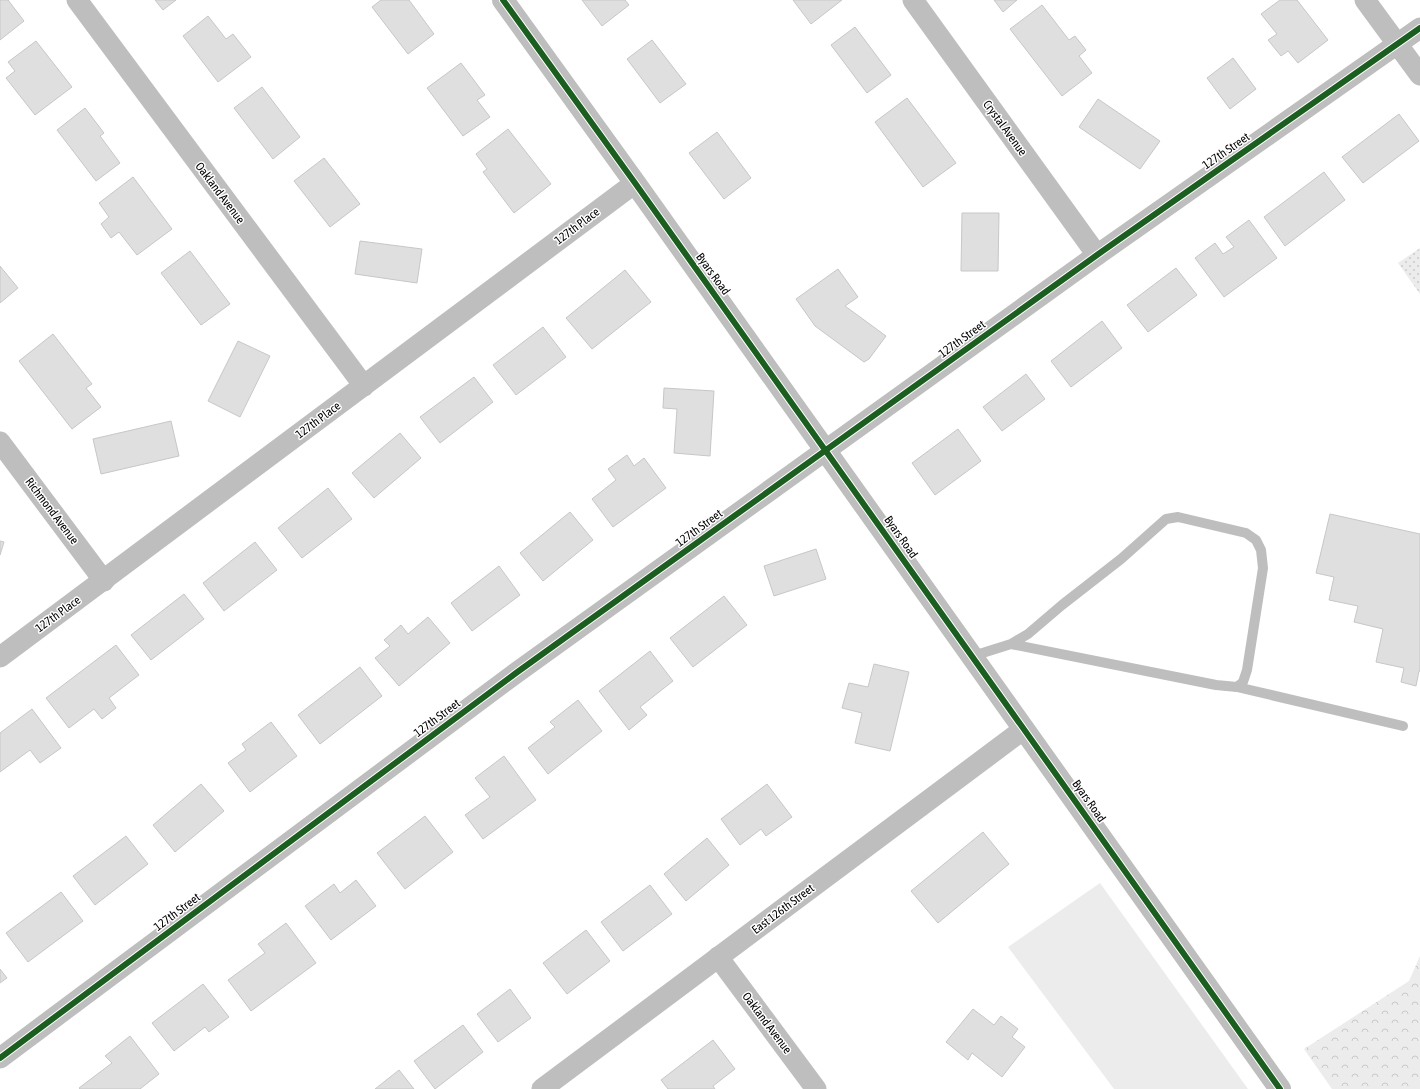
<svg xmlns="http://www.w3.org/2000/svg" width="1420" height="1089" font-family="'Asap Condensed',sans-serif">
<defs>
<pattern id="forest-crowns" width="20" height="18" patternUnits="userSpaceOnUse"><rect width="20" height="18" fill="#ececec"/><path d="M2 6a3 3 0 1 1 6 0M12 15a3 3 0 1 1 6 0" fill="none" stroke="#c9c9c9"/></pattern>
<pattern id="park-dots" width="8" height="8" patternUnits="userSpaceOnUse"><rect width="8" height="8" fill="#ececec"/><path d="M2 2h.1M6 6h.1" fill="none" stroke="#c9c9c9" stroke-width="1.8" stroke-linecap="round"/></pattern>
</defs>
<rect width="100%" height="100%" fill="#fff"/>
<path fill="#ececec" d="M1100,883l148,206h-134l-106,-142z"/>
<path fill="url(#forest-crowns)" d="M1420,956v133h-88l-28,-40 105,-68z"/>
<path fill="url(#park-dots)" d="M1420,248v46l-22,-31z"/>
<g fill="#dfdfdf" stroke="#c7c7c7">
<path d="M0,0h8l16,21 -24,19z"/>
<path d="M155,0h21l-13,10z"/>
<path d="M381,0h28l25,34 -26,20 -36,-47z"/>
<path d="M582,0h43l4,5 -27,21z"/>
<path d="M793,0h49l-31,24z"/>
<path d="M994,0h23l-14,12z"/>
<path d="M1280,0h17l31,40 -30,23 -10,-12 -7,5 -13,-16 9,-6 -16,-20z"/>
<path d="M1042,5l27,35 6,-4 11,14 -7,6 13,17 -30,23 -52,-67z"/>
<path d="M208,16l18,23 7,-5 18,23 -33,25 -35,-46z"/>
<path d="M855,27l36,48 -24,18 -36,-48z"/>
<path d="M652,40l34,44 -26,19 -33,-44z"/>
<path d="M36,41l36,46 -37,28 -29,-37 9,-7 -7,-9z"/>
<path d="M1233,58l23,31 -26,20 -23,-31z"/>
<path d="M461,63l24,32 -8,5 13,17 -27,19 -36,-48z"/>
<path d="M262,87l38,50 -27,22 -39,-51z"/>
<path d="M907,98l49,65 -33,24 -48,-65z"/>
<path d="M1098,99l62,42 -20,28 -61,-42z"/>
<path d="M85,108l19,25 -4,3 20,27 -24,18 -39,-51z"/>
<path d="M1399,114l20,27 -56,42 -21,-26z"/>
<path d="M508,129l43,55 -37,29 -31,-41 4,-3 -11,-15z"/>
<path d="M717,132l34,46 -27,21 -35,-46z"/>
<path d="M324,158l36,46 -30,23 -36,-46z"/>
<path d="M1324,172l21,28 -60,46 -21,-29z"/>
<path d="M133,177l39,52 -35,26 -18,-23 -8,6 -10,-14 8,-7 -10,-14z"/>
<path d="M962,213h37l-1,58h-37z"/>
<path d="M1249,220l28,38 -53,39 -29,-39 20,-15 8,11 11,-7 -8,-10z"/>
<path d="M360,241l62,8 -5,34 -62,-9z"/>
<path d="M190,251l40,53 -29,21 -40,-52z"/>
<path d="M0,266l18,22 -18,15z"/>
<path d="M1176,268l21,27 -49,37 -21,-27z"/>
<path d="M838,269l20,28 -13,9 41,30 -17,23 -5,3 -49,-36 -19,-27z"/>
<path d="M625,270l26,32 -59,47 -26,-31z"/>
<path d="M1102,321l20,27 -51,39 -20,-26z"/>
<path d="M543,327l23,30 -50,38 -23,-30z"/>
<path d="M53,334l39,50 -6,4 15,19 -29,22 -53,-68z"/>
<path d="M238,341l32,15 -30,61 -32,-16z"/>
<path d="M1026,374l19,25 -43,32 -19,-24z"/>
<path d="M474,377l19,25 -53,41 -20,-26z"/>
<path d="M664,388l50,3 -4,65 -36,-3 3,-44 -14,-1z"/>
<path d="M171,421l8,35 -78,18 -8,-35z"/>
<path d="M958,429l23,32 -46,34 -23,-32z"/>
<path d="M400,433l21,25 -47,40 -22,-25z"/>
<path d="M627,455l7,11 10,-8 22,30 -53,39 -21,-28 24,-19 -8,-11z"/>
<path d="M328,488l24,31 -50,39 -24,-30z"/>
<path d="M570,512l23,28 -50,41 -23,-28z"/>
<path d="M1330,514l90,20v137h-1l-3,15 -15,-4 3,-14 -28,-6 7,-33 -29,-7 4,-16 -29,-6 5,-23 -18,-4z"/>
<path d="M0,541l4,1 -4,13z"/>
<path d="M255,542l22,28 -53,41 -21,-28z"/>
<path d="M816,549l10,30 -52,17 -10,-30z"/>
<path d="M499,566l21,29 -48,36 -21,-28z"/>
<path d="M184,594l20,25 -53,41 -20,-25z"/>
<path d="M724,596l23,29 -54,42 -23,-29z"/>
<path d="M428,617l22,26 -51,43 -24,-28 15,-12 -6,-6 17,-15 7,9z"/>
<path d="M116,645l23,30 -30,23 7,10 -14,11 -8,-10 -25,19 -23,-30z"/>
<path d="M650,651l23,30 -33,26 7,8 -18,15 -30,-39z"/>
<path d="M874,664l35,8 -19,79 -35,-8 7,-30 -20,-5 7,-25 19,4z"/>
<path d="M360,667l22,29 -62,48 -22,-29z"/>
<path d="M578,700l24,31 -54,43 -20,-26 27,-21 -5,-5z"/>
<path d="M32,709l29,39 -21,15 -10,-13 -30,22v-39z"/>
<path d="M271,722l26,34 -47,36 -22,-29 18,-13 -4,-6z"/>
<path d="M504,756l32,44 -53,39 -18,-24 25,-18 -15,-19z"/>
<path d="M201,784l23,27 -49,41 -22,-27z"/>
<path d="M767,784l25,33 -26,19 -5,-7 -21,16 -19,-26z"/>
<path d="M425,816l28,36 -48,37 -28,-36z"/>
<path d="M983,832l26,32 -71,59 -27,-32z"/>
<path d="M126,836l22,28 -53,41 -22,-29z"/>
<path d="M707,838l22,27 -43,36 -22,-27z"/>
<path d="M356,880l20,26 -45,34 -26,-34 29,-22 6,9z"/>
<path d="M650,885l22,29 -49,37 -22,-29z"/>
<path d="M61,892l22,29 -55,41 -22,-29z"/>
<path d="M286,923l30,40 -65,48 -23,-31 37,-27 -7,-9z"/>
<path d="M586,930l24,31 -43,33 -24,-31z"/>
<path d="M0,969l7,9 -7,5z"/>
<path d="M203,984l26,33 -20,15 -4,-5 -31,24 -22,-28z"/>
<path d="M510,989l21,29 -33,24 -21,-28z"/>
<path d="M973,1009l21,16 7,-9 17,13 -6,8 13,10 -23,30 -30,-24 -4,7 -22,-18z"/>
<path d="M463,1025l20,27 -48,37 -21,-28z"/>
<path d="M130,1036l29,38 -19,15h-60l-1,-1 33,-25 -7,-7z"/>
<path d="M713,1040l22,29 -22,17 2,3h-47l-7,-9z"/>
<path d="M399,1070l15,19h-39z"/>
</g>
<g fill="none" stroke-linecap="round" stroke-linejoin="round">
<g stroke="#bebebe" stroke-width="10">
<path d="M973,656l38,-12 17,-10 34,-29 59,-46 45,-40 12,-2 68,16 10,7 5,10 2,18 -16,102 -4,12 -6,5 -21,-2 -205,-41"/>
<path d="M1237,687l166,39"/>
</g>
<g stroke="#bebebe" stroke-width="21">
<path d="M77,0l287,386"/>
<path d="M913,0l184,255"/>
<path d="M1365,0l55,75"/>
<path d="M0,442l104,139"/>
<path d="M0,657l635,-474"/>
<path d="M718,957l98,132"/>
<path d="M0,1058l516,-385 581,-418 323,-227"/>
<path d="M542,1089l482,-360"/>
</g>
<path stroke="#bebebe" stroke-width="22" d="M503,0l132,183 645,906"/>
<defs>
<g id="cycleway">
<path d="M503,0l132,183 645,906"/>
<path d="M0,1058l516,-385 581,-418 323,-227"/>
</g>
</defs>
<use href="#cycleway" stroke="#fff" stroke-width="8"/>
<use href="#cycleway" stroke="#1b5e20" stroke-width="6"/>
</g>
<g text-anchor="middle" stroke-width="3" stroke-linejoin="round" paint-order="stroke">
<g font-size="12" fill="#000" stroke="#fff">
<text transform="translate(1005 128) rotate(54)" y="4">Crystal Avenue</text>
<text transform="translate(1226 151) rotate(-35)" y="4">127th Street</text>
<text transform="translate(220 193) rotate(53)" y="4">Oakland Avenue</text>
<text transform="translate(577 226) rotate(-37)" y="4">127th Place</text>
<text transform="translate(713 274) rotate(54)" y="4">Byars Road</text>
<text transform="translate(962 339) rotate(-36)" y="4">127th Street</text>
<text transform="translate(318 420) rotate(-37)" y="4">127th Place</text>
<text transform="translate(52 511) rotate(53)" y="4">Richmond Avenue</text>
<text transform="translate(699 528) rotate(-36)" y="4">127th Street</text>
<text transform="translate(901 537) rotate(55)" y="4">Byars Road</text>
<text transform="translate(58 614) rotate(-36)" y="4">127th Place</text>
<text transform="translate(437 718) rotate(-37)" y="4">127th Street</text>
<text transform="translate(1089 801) rotate(55)" y="4">Byars Road</text>
<text transform="translate(783 909) rotate(-37)" y="4">East 126th Street</text>
<text transform="translate(177 912) rotate(-37)" y="4">127th Street</text>
<text transform="translate(767 1023) rotate(53)" y="4">Oakland Avenue</text>
</g>
</g>
</svg>
